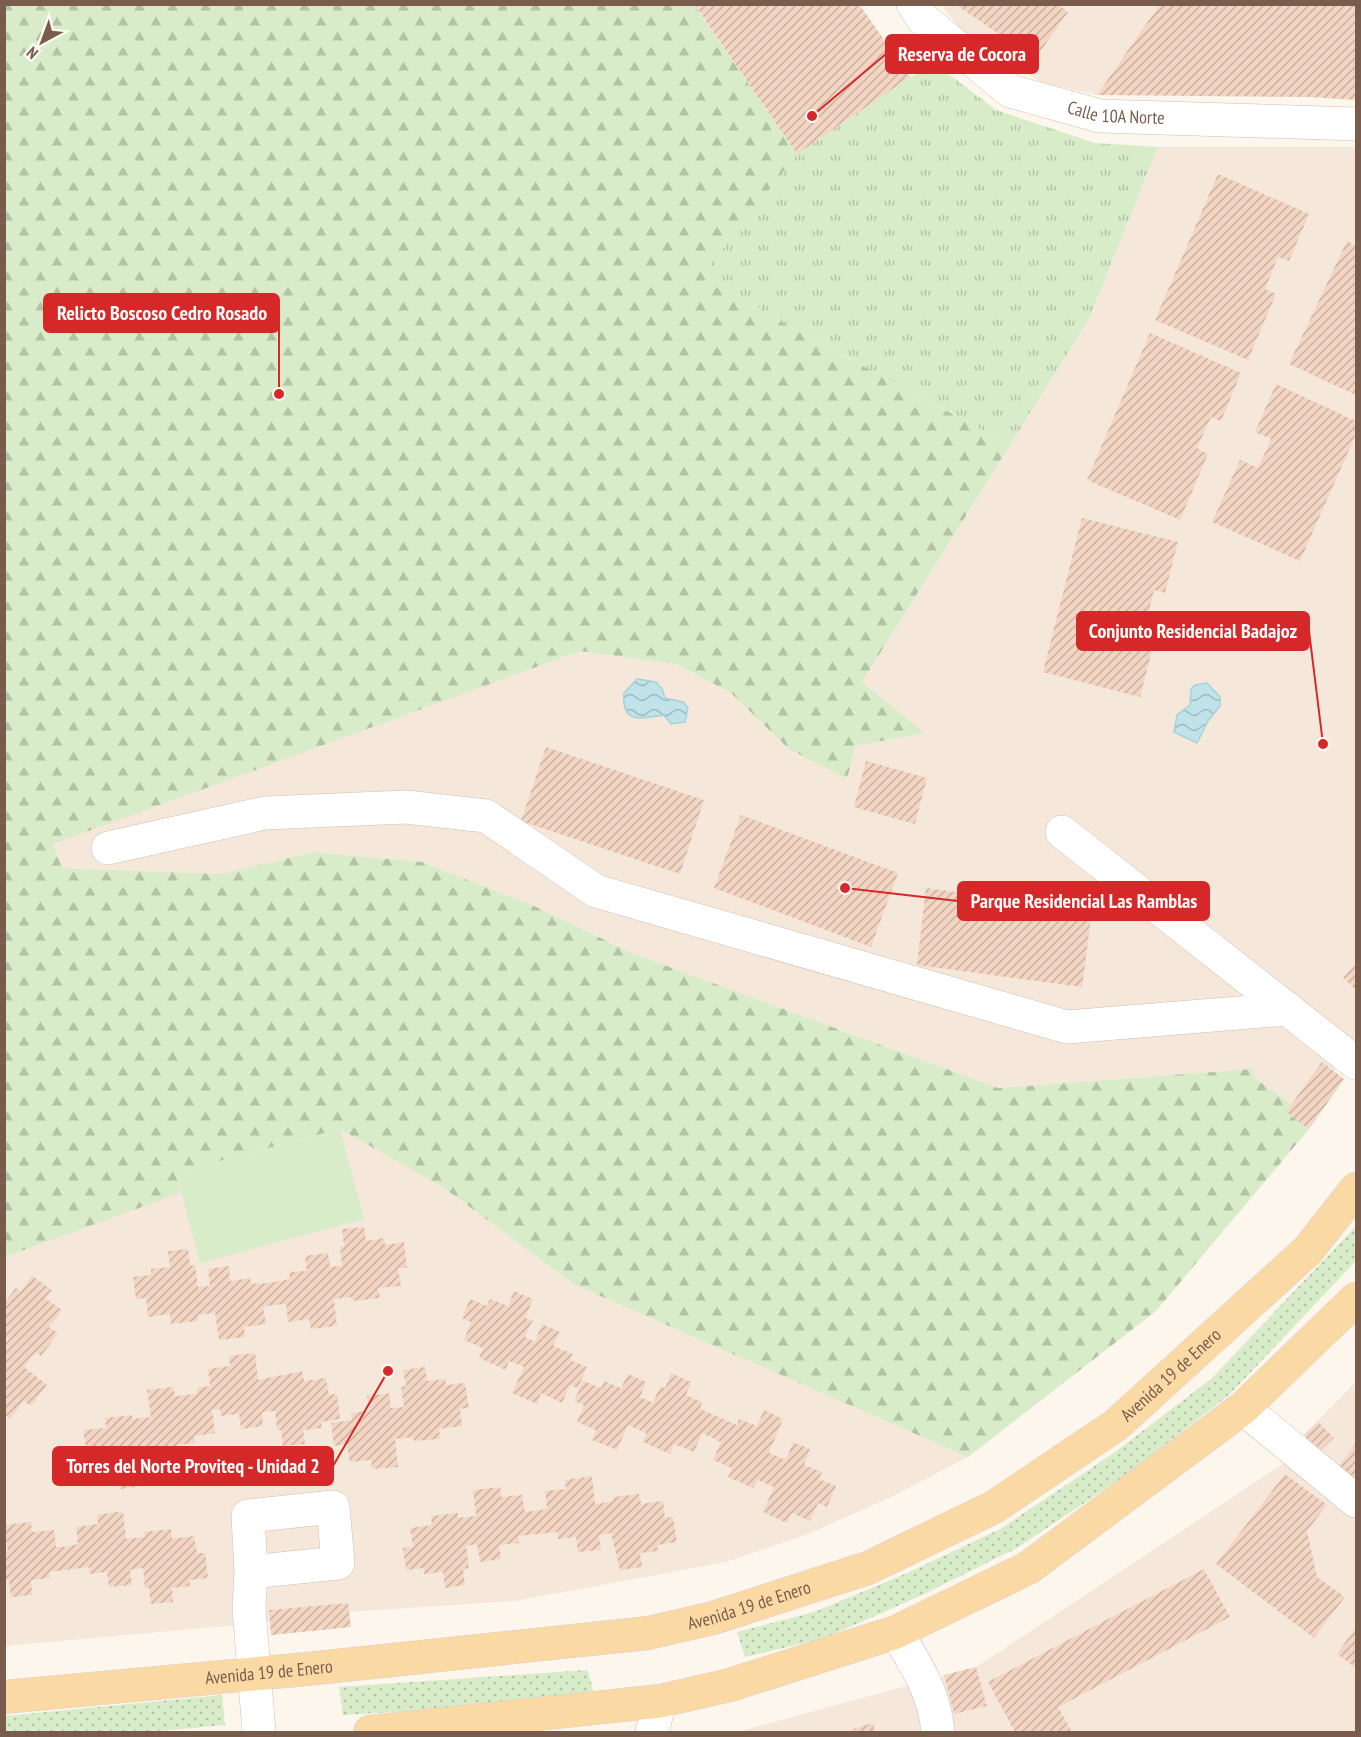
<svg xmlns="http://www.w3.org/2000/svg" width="1361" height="1737" font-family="'PT Sans Narrow',sans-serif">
<defs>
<pattern id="grass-tufts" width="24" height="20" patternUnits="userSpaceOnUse" patternTransform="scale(1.5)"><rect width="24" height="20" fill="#d8ecc9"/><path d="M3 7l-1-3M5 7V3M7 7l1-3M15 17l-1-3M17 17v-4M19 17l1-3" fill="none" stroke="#b4c2a5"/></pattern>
<pattern id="forest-firs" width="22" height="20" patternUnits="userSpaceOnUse" patternTransform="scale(1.5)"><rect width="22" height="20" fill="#d8ecc9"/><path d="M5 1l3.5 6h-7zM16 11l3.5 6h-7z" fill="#b4c2a5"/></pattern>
<pattern id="garden-dots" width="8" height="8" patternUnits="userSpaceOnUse" patternTransform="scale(1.5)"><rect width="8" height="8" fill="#d8ecc9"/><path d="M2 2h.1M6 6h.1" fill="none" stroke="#b4c2a5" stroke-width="1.8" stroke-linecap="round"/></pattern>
<pattern id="water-waves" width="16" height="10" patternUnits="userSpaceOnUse" patternTransform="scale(1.5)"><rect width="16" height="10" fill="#bfe3e8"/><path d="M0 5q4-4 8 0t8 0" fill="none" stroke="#a0bbbe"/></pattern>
<pattern id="building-hatch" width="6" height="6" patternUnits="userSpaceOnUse" patternTransform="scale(1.5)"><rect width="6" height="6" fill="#f3d5c3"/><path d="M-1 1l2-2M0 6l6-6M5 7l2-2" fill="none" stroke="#cab0a1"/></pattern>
</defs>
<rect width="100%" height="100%" fill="#fdf6ec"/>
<g fill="#f5e8da">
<path d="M941,5h219l-63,90 -54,-12 -74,-43z"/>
<path d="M1158,147h198v893l-22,31 10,8 -35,50 -23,-17 4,-8 -34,-25 -4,-10 -254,19 -364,-134 -102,-49 -110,-43 -109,-10 -91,22 -160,-6 -9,-25 527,-192 96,13 55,29 58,56 66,-3 68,-13 -61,-51 228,-365z"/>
<path d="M340,1129l104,59 131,97 393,172 -77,40 -83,37 -82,28 -211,39 -166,11 2,15 -80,8 -2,-13 -264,24v-389l174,-64 -3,-20z"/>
<path d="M1356,1381v351h-619l239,-65 322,-213 12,-12 -6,-7z"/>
</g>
<path fill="url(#grass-tufts)" d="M937,65l59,45 99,33 63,4 -68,170 -80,128 -218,-117 -89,-55 94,-119 113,-77z"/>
<path fill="url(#forest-firs)" d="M5,5h689l103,149 -93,119 88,55 218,117 -148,237 62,51 -69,13 -8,33 -58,-30 -58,-56 -55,-29 -96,-13 -527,193 9,24 160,6 91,-22 109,10 110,43 102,49 364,134 254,-19 4,10 35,25 -5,8 23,17 -153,182 -188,146 -393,-172 -131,-97 -104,-59 -164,44 4,20 -175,64z"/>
<g fill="url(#garden-dots)">
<path d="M1356,1226v35l-127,134 -103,80 -109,73 -95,47 -97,43 -80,19 -8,-25 77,-20 91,-38 95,-45 111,-74 100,-76z"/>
<path d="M588,1670l6,24 -131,14 -120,7 -4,-28z"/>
<path d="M222,1695l3,30 -76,7h-144v-16z"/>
</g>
<path fill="#d8ecc9" d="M340,1129l24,90 -164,44 -24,-90z"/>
<g fill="url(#water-waves)" stroke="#a5d3da" stroke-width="1.5">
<path d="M637,679l19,3 6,7 3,9 18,4 5,6 -3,14 -14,2 -7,-9c-20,3 -43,11 -40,-22z"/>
<path d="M1207,683l13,14v9l-12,15 -11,22 -23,-11 3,-17 13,-10 1,-16 4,-4z"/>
</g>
<g fill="url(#building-hatch)">
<path d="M694,4h165l51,73 -113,77z"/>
<path d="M955,4h102l11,8 -33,47z"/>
<path d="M1160,4h196v96l-47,-3 -212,-2z"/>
<path d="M1218,174l91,40 -20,47 -11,-4 -13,32 11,5 -28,66 -93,-40z"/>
<path d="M1347,241l9,5v149l-67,-31z"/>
<path d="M1150,333l91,40 -20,48 -10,-4 -14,31 11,6 -28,66 -93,-40z"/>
<path d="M1276,384l80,37v13l-56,127 -88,-39 28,-62 18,8 13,-29 -16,-7z"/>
<path d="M1082,518l96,24 -13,51 -11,-3 -8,34 12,3 -18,70 -97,-25z"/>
<path d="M546,747l158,53 -24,74 -159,-53z"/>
<path d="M866,761l61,17 -12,46 -61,-17z"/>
<path d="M741,815l157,58 -27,74 -157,-59z"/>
<path d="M926,888l166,22 -10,77 -165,-22z"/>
<path d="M1356,963v27l-13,-12z"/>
<path d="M1322,1062l22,17 -35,50 -23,-17z"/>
<path d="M364,1227l2,14 18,-3 1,7 19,-3 3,26h-9l3,18 -23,2 2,10 -27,3 -1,-4 -18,2 3,27 -26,3 -2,-10 -21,3 -2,-18 -14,1 -9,2 3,17 -22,3 1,10 -26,3 -4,-27 -17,2v6l-27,3 -1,-10 -22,3 -2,-19 -10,1 -3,-22 18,-2v-6l19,-2 -2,-16 20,-2 2,17 5,-1 3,22 12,-1 -2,-17 21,-3 1,15 20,-3 1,6 18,-1 21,-4 -1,-7 18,-1 -2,-15 23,-3 2,14 12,-1 -2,-19 4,-1 -2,-17z"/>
<path d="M32,1276l20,14 -7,8 17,12 -13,17 9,6 -4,6 -13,17 -5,-4 -12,15 23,18 -16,21 -7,-5 -14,18 -6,-5v-69l5,-6 -5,-3v-33l12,-15 5,3z"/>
<path d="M514,1291l19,8 -8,19 8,2 -8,17 10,5 7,-18 18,8 -7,14 20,8 -3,6 17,7 -9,21 -8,-3 -8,18 -21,-10 -4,11 -25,-11 12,-26 -15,-6 -3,9 -27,-12 4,-10 -19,-8 7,-18 -9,-4 8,-19 17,7 3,-7 18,7z"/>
<path d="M255,1353l3,27 44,-9 2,10 22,-3 3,17 8,-1 3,25 -19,3 1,6 -19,2 2,14 -22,2 -2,-16h-4l-2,-19 -13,1 1,14 -22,3 -2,-15 -18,2 -1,-7 -8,1 3,23 -21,3 1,7 -18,2 2,15 -23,3 -2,-14h-12l3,20 -5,1 2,16 -22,3 -1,-14 -19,2v-6l-20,3 -2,-26 8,-1 -3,-17 23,-2 -1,-10 27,-3v4l19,-2 -4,-27 26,-3 2,9 22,-2v-6l13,-2 -2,-17 22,-3 -1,-10z"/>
<path d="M425,1367l2,14 18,-2 1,6 19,-2 4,25 -9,1 2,17 -23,3 1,10 -26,2 -1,-4 -18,2 3,28 -26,2 -1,-9 -21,2 -3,-18 -13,2 -3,-23 21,-3 -1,-7 18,-2 -2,-15 22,-3 2,15 13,-1 -3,-20 5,-1 -3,-16z"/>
<path d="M671,1373l20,9 -5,13 16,7 -2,7 37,16 2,-6 18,7 7,-16 19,9 -14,34 17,7 7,-18 17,7 -6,16 18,7 -3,7 17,7 -9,21 -9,-4 -8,18 -18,-8 -5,10 -24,-11 11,-25 -16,-7 -5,8 -25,-11 4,-9 -19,-8 8,-18 -19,-9 -8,19 -20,-8 -4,10 -27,-12 3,-9 -18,-8 -11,25 -25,-10 4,-10 -19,-8 7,-17 -10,-4 9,-20 18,7 3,-7 17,7 7,-14 18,8 -6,15 13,6 7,-17 5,2z"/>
<path d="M1318,1422l16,16 -15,14 -15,-17z"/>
<path d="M1356,1443v51l-24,-19z"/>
<path d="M1285,1474l42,31 -20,26 10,46 28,20 -31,41 -98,-74z"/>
<path d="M592,1476l3,28 18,-3v-4l26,-3 2,10 22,-3 2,17 8,-1 4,25 -20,3 1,6 -18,2 2,14 -22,3 -9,-37 -12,2 2,15 -23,2 -2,-15 -18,2 -1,-7 -39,4 1,7 -20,2 2,14 -21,3 -3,-18 -11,2 3,22 -6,1 2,16 -20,3 -2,-16 -19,2v-6l-18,2 -3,-22 10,-1 -3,-19 22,-3 -1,-9 27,-3v5l18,-2 -3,-26 27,-3 1,10 21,-2 3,17 22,-3 -2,-18 21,-2 -1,-9z"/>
<path d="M123,1511l3,28 19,-2 -1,-5 27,-3 1,10 22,-3 3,17h8l3,25 -19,2 1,6 -18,2 1,14 -22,2 -2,-16h-4l-2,-20 -13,2 2,15 -23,2 -2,-15 -18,2v-7l-40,5 1,6 -19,2 1,15 -21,2 -2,-17h-5v-28h4l-4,-27 27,-3 1,10 22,-2 2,17h9l13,-3 -2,-17 22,-3 -1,-9z"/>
<path d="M1204,1569l26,48 -172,90 14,25h-57l-27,-50z"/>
<path d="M348,1603l3,24 -80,8 -2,-25z"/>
<path d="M1356,1627v41l-19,-14z"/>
<path d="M976,1667l11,39 -33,8 -10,-39z"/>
<path d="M873,1723l2,9h-21l-1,-3z"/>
</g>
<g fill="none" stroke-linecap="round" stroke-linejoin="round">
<defs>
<g id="minor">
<path id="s1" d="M913,4l10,15 87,72 90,25 256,8"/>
<path d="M1062,832l294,231"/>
<path d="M108,848l157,-35 141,-6 80,9 110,75 471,136 221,-18"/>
<path d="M1243,1408l113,93"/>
<path d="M251,1572l87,-9 -5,-56 -85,9 3,56 -2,36 10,124"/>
<path d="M896,1632c20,32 39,62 42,100"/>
<path d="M652,1732l8,-31"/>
</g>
<g id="major">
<path id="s2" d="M4,1697l303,-28 341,-36 65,-15 155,-50 126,-61 122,-82 192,-175 48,-61"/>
<path d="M370,1732l290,-31 70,-16 166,-53 132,-64 215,-160 113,-109"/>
</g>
</defs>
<use href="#minor" stroke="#d1beb0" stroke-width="34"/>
<use href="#major" stroke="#dad1cd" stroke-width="34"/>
<use href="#minor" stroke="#fff" stroke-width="33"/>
<use href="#major" stroke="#fbd9a5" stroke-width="33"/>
</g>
<g text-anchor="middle" stroke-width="4.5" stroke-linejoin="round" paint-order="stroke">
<g font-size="18" fill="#7a5c4d" stroke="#fffaf3">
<text dy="6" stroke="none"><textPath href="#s1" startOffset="240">Calle 10A Norte</textPath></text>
<text dy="6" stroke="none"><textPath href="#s2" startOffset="1238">Avenida 19 de Enero</textPath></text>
<text dy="6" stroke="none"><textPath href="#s2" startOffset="752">Avenida 19 de Enero</textPath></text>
<text dy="6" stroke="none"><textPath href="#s2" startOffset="266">Avenida 19 de Enero</textPath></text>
</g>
</g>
<path fill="none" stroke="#d62828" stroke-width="2" d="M812 116L886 54M279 394L279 313M1323 744L1309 631M845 888L958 901M388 1371L333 1466"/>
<g fill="#d62828" stroke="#fffaf3" stroke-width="2">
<circle cx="812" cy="116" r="6"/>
<circle cx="279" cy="394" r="6"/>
<circle cx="1323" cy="744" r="6"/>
<circle cx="845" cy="888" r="6"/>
<circle cx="388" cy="1371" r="6"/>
</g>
<g fill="#d62828" stroke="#d62828" stroke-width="2">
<rect x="886" y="35" width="152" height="38" rx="6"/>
<rect x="44" y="294" width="235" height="38" rx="6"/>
<rect x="1077" y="612" width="232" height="38" rx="6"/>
<rect x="958" y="882" width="251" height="38" rx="6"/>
<rect x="53" y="1447" width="280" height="38" rx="6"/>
</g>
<g font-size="20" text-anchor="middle" font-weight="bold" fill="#fff">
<text x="962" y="61">Reserva de Cocora</text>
<text x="162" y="320">Relicto Boscoso Cedro Rosado</text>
<text x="1193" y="638">Conjunto Residencial Badajoz</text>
<text x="1084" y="908">Parque Residencial Las Ramblas</text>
<text x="193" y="1473">Torres del Norte Proviteq - Unidad 2</text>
</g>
<rect width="1361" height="1737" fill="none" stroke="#7a5c4d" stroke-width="12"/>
<g transform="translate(42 42) rotate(221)" stroke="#fffaf3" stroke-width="4.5" paint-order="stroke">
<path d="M0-4.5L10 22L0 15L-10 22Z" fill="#7a5c4d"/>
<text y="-9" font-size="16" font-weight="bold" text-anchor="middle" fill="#7a5c4d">N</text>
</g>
</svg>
